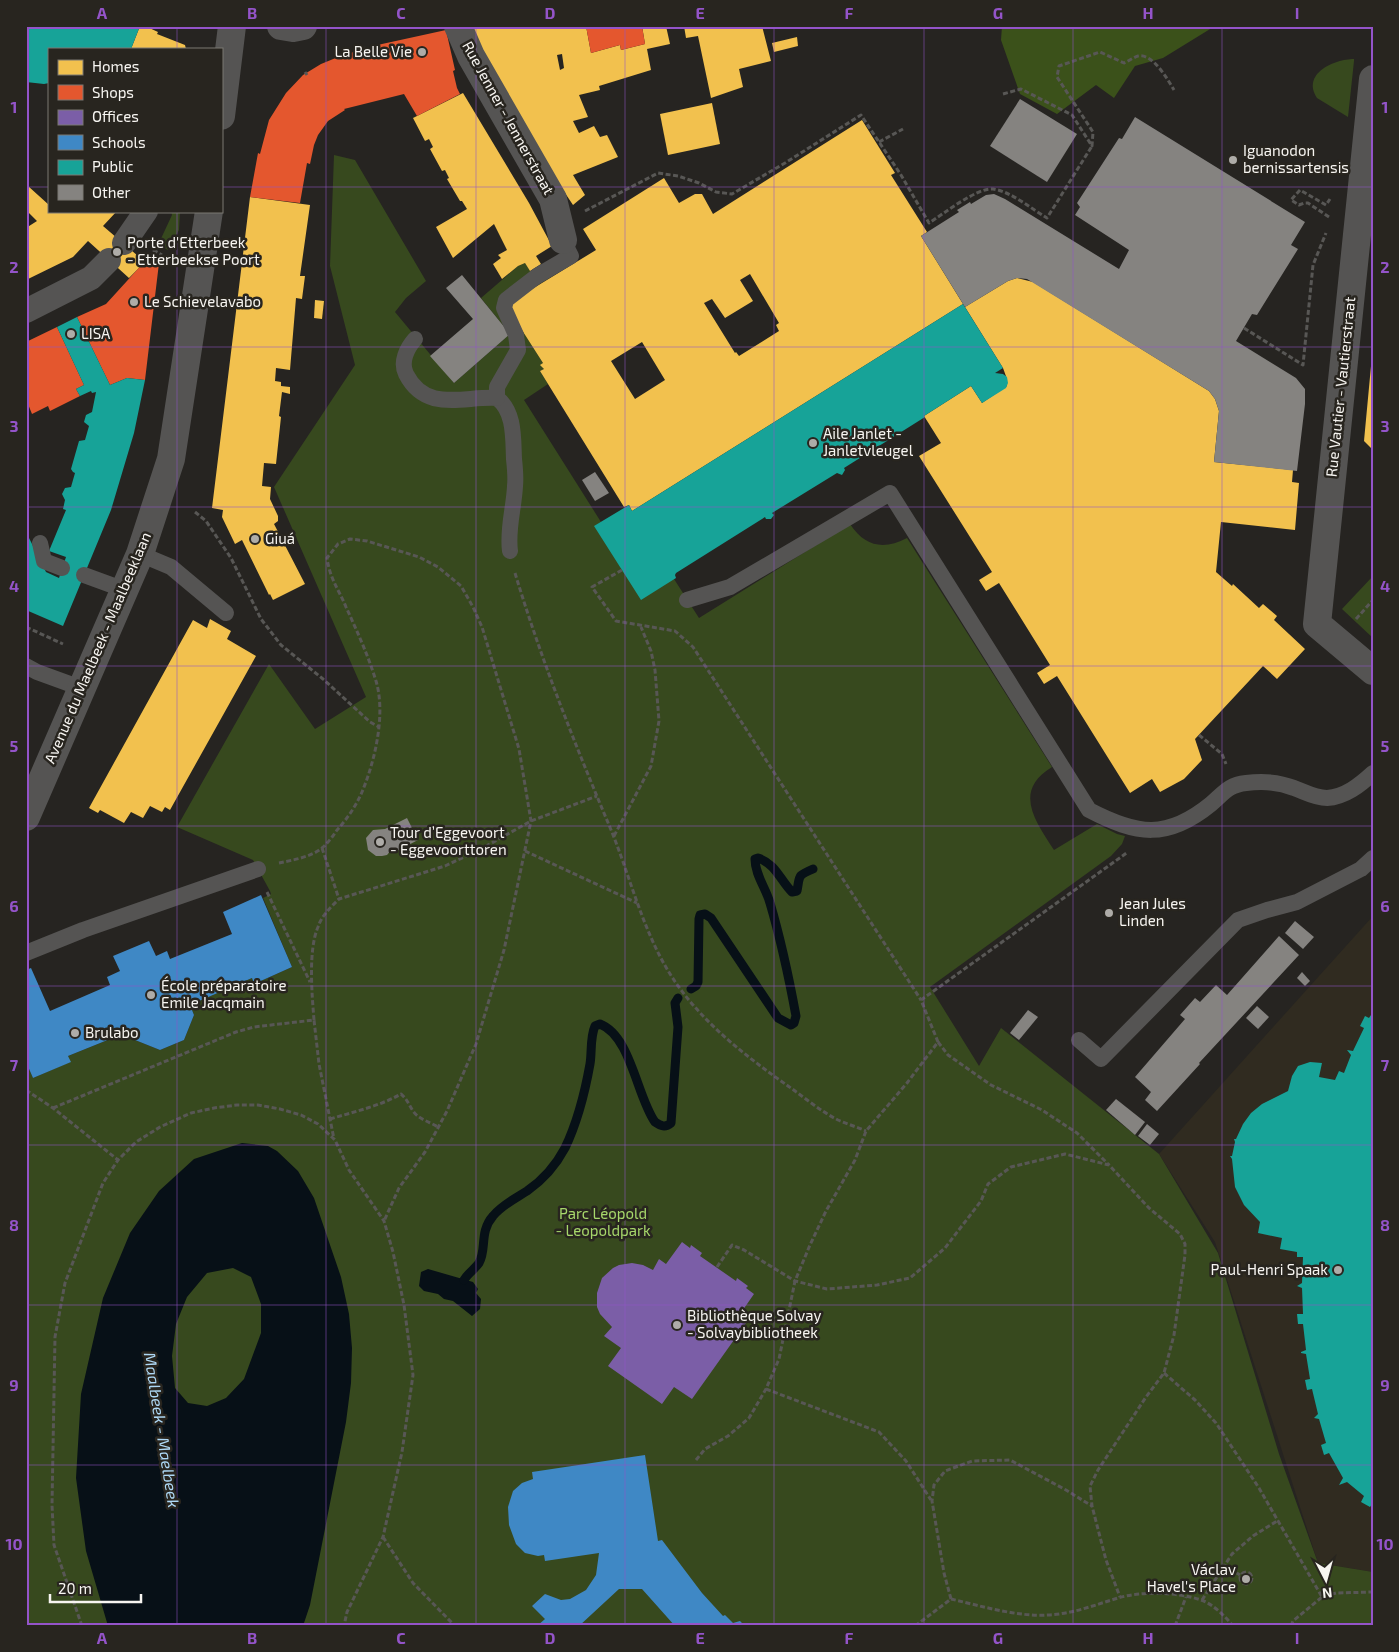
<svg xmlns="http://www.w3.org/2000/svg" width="1399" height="1652" font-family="'Exo 2',sans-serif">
<rect width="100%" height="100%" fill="#262421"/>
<path fill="#302b20" d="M1373,916v656l-55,-9 -103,-321 -56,-88z"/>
<g fill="#37491e">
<path d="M1354,59v2l-6,56 -31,-19c-16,-24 17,-39 37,-39z"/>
<path d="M334,155l21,5 71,121 -20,17 -11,14 59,71 56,-49 -29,-36 37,-32 7,-3 5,8 24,4 -48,30 37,58 -2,2 3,4 -4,2 8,13 -24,16 77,122 -6,4 79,53 25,39 151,-94c15,23 34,26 57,14l145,229c-40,24 -16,55 2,83l43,-26 20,10 8,2 -3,8 -11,12 -181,131 49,79 22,-38 158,126 59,99 61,201 39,109 55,9v54h-1347v-564l7,16 37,-16 -2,-6 62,-25 5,9 25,10 24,-10 10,-25 -4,-10 62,-27 2,6 38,-17 -29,-69 8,-4 -1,-3 -17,-31 -76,-33 92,-163 46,65 51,-32 -92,-210 81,-122 -25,-99z"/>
<path d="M171,211h9l-1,19 -11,20 -10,-5 14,-30z"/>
<path d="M1373,576v62l-31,-29z"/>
</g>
<path fill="#3b511a" d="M1002,26h213l-52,32 -28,8 -21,32 -18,-13 -39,29 -37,-20 -19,-54z"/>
<g fill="#071017" fill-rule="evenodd">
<path d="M242,1143l26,3 9,5 21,20 16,27 15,44 12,35 8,37 3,34 -1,35 -5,39 -36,183 -7,21h-195l-22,-75 -10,-73 5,-84 22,-96 27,-65 29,-42 35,-32zM233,1268l18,9 10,27v29l-17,46 -18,19 -19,8 -19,-3 -13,-15 -3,-32 4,-32 11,-27 20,-24z"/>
<path d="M428,1269l45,13 5,7 -2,4 5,6 -1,10 -8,7 -19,-15 -9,-2 -6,-5 -14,-3 -5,-5 2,-14z"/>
</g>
<g fill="#f2c14e" fill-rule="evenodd">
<path d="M140,26h5l13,6 -1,2 28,11 1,4h-55z"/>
<path d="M471,26h115l5,27 29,-8 1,5 24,-6 -3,-18h24l4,18 -23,5 4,21 -52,16 1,4 -21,5 9,22 -15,4 6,12 15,-7 6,11 7,-2 11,22 -45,18 12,20 -12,10 -16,-24 -87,-153zM562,54l2,14 -4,2 -3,-15z"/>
<path d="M684,26h78l9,35 -32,8 4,18 -32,11 -13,-62 -12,2z"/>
<path d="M797,37l1,9 -24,6 -2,-9z"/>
<path d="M463,93l66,110 23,43 -16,10 5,8 -11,7 -5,-8 -7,3 -16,13 -9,-15 8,-6 -3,-3 9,-5 -13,-26 -41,34 -17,-31 31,-18 -5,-8h-2l-13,-22 2,-1 -4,-8 -3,1 -12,-22 3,-2 -4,-8 -4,2 -12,-23z"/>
<path d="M712,103l8,41 -52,11 -8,-41z"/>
<path d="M862,120l33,53 -4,2 36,57 -6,4 42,68 -331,207 -3,-6 -5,2 -84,-136 4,-2 -4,-4 3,-2 -37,-58 90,-55 -13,-21 81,-51 15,25 16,-9h7l11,20zM750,274l29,49 -3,2 3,6 -40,25 -3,-4 -1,1 -31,-50 8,-4 13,19 28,-17 -13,-21zM642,342l23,38 -30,19 -24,-38z"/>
<path d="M28,186l21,19v6h68l-14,15 42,36 -16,16 -41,-37 -15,16 -47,23v-52l11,-7 -11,-11v-22z"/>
<path d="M250,197l60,8 -10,71h5l-3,23 -6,-1 -6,72 -14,-2 -1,13 6,1v4l9,1v7l-8,-2 -3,24 2,1 -5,47 -12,-1 -2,23 9,1 -1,12 8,17v5l-4,3 31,60 -32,16 -3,-6 -1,1 -27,-55 -7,4 -13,-27 1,-7 -11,-2z"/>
<path d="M1017,278l16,4 176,109 6,8 4,12 -5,51 79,8 -1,12 7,1 -4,47 -74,-8 -5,50 16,14 1,-2 26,24 4,-4 14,12 -3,4 31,29 -28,30 -14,-13 -68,73 7,21 -18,19 -24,13 -8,-13 -22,14 -73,-117 -13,8 -7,-11 13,-8 -51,-82 -13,8 -7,-11 13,-8 -73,-116 22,-13 -17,-27 47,-30 11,17 25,-17v-7l-4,-11 -38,-61 43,-26z"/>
<path d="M315,300l9,1 -2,18 -8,-1z"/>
<path d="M1371,366h2v84l-9,-9z"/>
<path d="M210,619l21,12 -4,8 29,17 -86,154 -5,-3 -3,5 -12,-6 -7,12 -12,-6 -7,11 -24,-13 -2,3 -9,-5 104,-188 14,8z"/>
</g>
<g fill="#e4572e">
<path d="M586,26h56l3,18 -24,6 -1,-5 -29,8z"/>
<path d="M446,30l9,40 -2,1 4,17 3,6 -43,22 -13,-22 -60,15 1,1 -17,11 -10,14 -4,10 -4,19 -3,-1 -7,40 -50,-6 8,-44 2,1 9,-34 17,-27 17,-18 18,-11 22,-9 39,-11z"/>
<path d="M147,259l12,4 -14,117 -18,-2 -17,7 -33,-68 29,-13z"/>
<path d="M57,327l27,58 -8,4 4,7 -30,15 -2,-5 -16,8 -6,-15v-57z"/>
</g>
<path fill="#7b5ea7" d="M682,1242l8,6 1,-3 11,8 -2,3 36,25 1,-3 11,8 -2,2 8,6 -16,23 8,6 -54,76 -18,-12 -12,17 -54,-38 13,-18 -17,-12 8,-9 -12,-13 -3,-7v-14l5,-15 11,-10 6,-3 13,-2 11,2 10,5 6,-11 7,5z"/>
<g fill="#3f88c5">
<path d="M261,895l31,72 -38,17 -2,-6 -62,27 4,10 -10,25 -24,10 -25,-10 -5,-9 -62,25 3,6 -38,16 -7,-16v-92l5,-2 19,43 60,-26 -3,-8 13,-6 -7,-15 36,-15 7,15 11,-5 3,8 62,-25 -9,-22z"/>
<path d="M645,1455l13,86 4,-1 40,53 21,23 2,-1 8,8 7,-2 5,5h-70l-33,-37h-23l-40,37h-42l8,-7 -13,-13 13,-12 16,6 9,-1 16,-9 10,-15 3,-22 -54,8 -1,-6 -6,1 -13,-3 -9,-9 -7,-19 -1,-18 5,-16 9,-8 11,-4 -1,-7z"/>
</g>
<g fill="#17a398">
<path d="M26,26h114l-9,23h-82v34l-5,1 -18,-2z"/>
<path d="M963,304l40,64 -8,5 8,1 4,3 1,6 -2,5 -24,15 -11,-17 -47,30 1,1 -81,51 1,2 -3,5 -5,-2 -65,40 2,2 -3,4h-5l-1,-2 -89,56 -1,2 1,3 -35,22 -47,-74 35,-21 3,6z"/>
<path d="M77,317l33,68 17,-7 18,2 -11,53 -23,77 -48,116 -37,-16v-78l20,40 13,6 7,-21 -17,-6 17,-41 -3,-1 2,-9 -3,-6 3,-6 6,-1 4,-14 -2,-1 -2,-3 8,-28 6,-1 4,-14 -5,-4 2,-7 6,-3 4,-20 -4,1 -1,-2 -11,5 -4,-7 8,-4 -27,-58z"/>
<path d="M1373,1012v491l-3,4 -9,-5 3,-6 -17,-14 -8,3 4,-7 -14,-25 -5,2 -3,-10 5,-2 -7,-24 -5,-1 4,-4 -6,-25 -5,1 -2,-10 5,-1 -4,-25 -5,-1v-1l5,-2 -3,-26h-5l-1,-10h6l-1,-26 -5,-2 5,-3 1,-26h-6v-5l-17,-3 2,-11 -24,-5 2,-11 -16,-17 -9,-18 -3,-28 -2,-3h2l3,-14 -1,-3h2l7,-15 8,-11 11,-9 26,-13 4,-15 6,-10 12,-4 12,1 -3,14 16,3 4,-9 5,2 7,-18 -4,-5 6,1 11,-23 -4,-2 5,-10 4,2z"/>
</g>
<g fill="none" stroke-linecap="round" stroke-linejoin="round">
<g stroke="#071017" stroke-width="9">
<path d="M691,989l5,-3 2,-4 1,-63 1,-4 5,-1 6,4 67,100 13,7 3,-2 2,-7c-7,-38 -15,-76 -26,-113 -4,-15 -15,-28 -15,-44l3,-1c18,6 22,22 34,34l5,-1c3,-16 0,-15 16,-22"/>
<path d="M464,1280c4,-7 11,-11 15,-17 8,-14 0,-31 14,-47 9,-11 23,-18 34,-25 16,-11 29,-26 38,-43 12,-25 20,-56 25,-84 2,-12 0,-27 5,-38l5,-2c31,12 37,73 55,98 6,4 10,6 16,1l7,-96 -3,-24 3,-5"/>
</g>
</g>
<g fill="#858380">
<path d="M1020,99l57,35 -30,48 -57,-36z"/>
<path d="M1135,117l170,105 -14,23 7,4 -41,66 -5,-1 -16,27 60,37 9,11v15l-8,67 -83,-9 5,-51 -4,-12 -6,-8 -182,-112 -10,-1 -9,3 -43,26 -44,-71 38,-24 -2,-2 13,-8 1,2 15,-9 8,-1 11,5 114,70 10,-19 -54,-35 5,-8 -3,-4 42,-65 3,1z"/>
<path d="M462,275l48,59 -56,49 -24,-27 43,-37 -27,-31z"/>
<path d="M595,472l14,21 -14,8 -13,-21z"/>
<path d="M407,818l11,22 -23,12 -2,-4 -6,7 -5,1h-6l-8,-6 -2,-12 7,-8 12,-1z"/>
<path d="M1295,921l19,16 -11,12 -18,-16z"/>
<path d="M1279,936l20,19 -100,108 1,1 -43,47 -12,-11 6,-8 -16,-15 50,-58 -5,-4 15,-17 5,4 16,-17 11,10z"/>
<path d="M1302,972l8,9 -5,5 -8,-8z"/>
<path d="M1257,1006l12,11 -11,12 -12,-11z"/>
<path d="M1028,1010l10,7 -19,23 -9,-7z"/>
<path d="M1116,1099l29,23 -10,13 -29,-25z"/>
<path d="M1147,1124l12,10 -9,11 -12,-9z"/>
</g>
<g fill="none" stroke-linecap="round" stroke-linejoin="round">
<g stroke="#585755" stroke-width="3" stroke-dasharray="5 2.5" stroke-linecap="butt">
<path d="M364,47l1,4"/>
<path d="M305,72l2,3"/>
<path d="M1003,94l18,-5 51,26 20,31 1,-14 -36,-55 2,-11 41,-14 24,11c5,-2 10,-6 14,-7 15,-3 30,24 36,34"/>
<path d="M879,142l24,-13"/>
<path d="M585,211l73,-38 20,3 21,7 17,9 16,2 53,-31 76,-48 40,60 28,48c14,-9 49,-36 64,-34 17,2 39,20 54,29l45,-72"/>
<path d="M1329,217l-21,-14h-4l-5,2 -8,-5 9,-10 26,15 4,-6"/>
<path d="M153,250l9,5"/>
<path d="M1244,328l59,37 10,-100 13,-32"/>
<path d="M195,512l11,9 25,37 30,61 20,26 42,34 47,43 9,5"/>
<path d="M622,570l-30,17 24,34 59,10 18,16 228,353"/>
<path d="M515,573c26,86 59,169 94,252 19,45 30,93 54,137 29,53 77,90 125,124 16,11 32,25 50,34 9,4 19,7 28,11"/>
<path d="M1356,619l17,-19"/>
<path d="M26,627l37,17"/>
<path d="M1199,735l23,19 4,10"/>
<path d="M614,836l37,-70 8,-45 -4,-51 -4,-19 -10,-24"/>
<path d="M322,848l17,51"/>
<path d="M525,851l112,52"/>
<path d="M279,863c14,-3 32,-6 43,-15 6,-5 11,-12 15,-18 10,-11 19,-24 25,-38 13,-31 24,-78 14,-111 -8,-26 -19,-50 -30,-74 -8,-19 -16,-28 -19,-49l11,-14 12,-5 17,2 52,16 19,10 23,19 12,21 9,20 37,122 12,72 -27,129 -28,94 -29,67 -22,41 -26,36 -15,33"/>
<path d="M267,892l43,90"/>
<path d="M314,1020c-2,-25 -6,-70 4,-93 4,-12 13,-20 21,-28l106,-33 36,-17 50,-28 66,-25"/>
<path d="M938,1042l10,13 43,30 51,25 35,23 32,32"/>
<path d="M26,1090l27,18 65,52 18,-18 24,-15 31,-14 23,-5 23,-3h21l22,4 21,6 17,9 17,16 14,30 35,51 9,31 11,53 9,70 -11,77 -19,85 -36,75 -3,14"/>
<path d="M53,1108l183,-76 18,-5 60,-7 5,44 15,75"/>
<path d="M330,1119c23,-7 50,-13 71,-25 6,5 8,11 12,17 5,8 17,11 25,16"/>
<path d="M717,1267l15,-22 12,5 51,31 32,8 50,-4 33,-7 35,-30 36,-47 7,-17 23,-17 54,-13 44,11 40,43 31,26 5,10v11l-11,80 -10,38 -18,24 -48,73 -8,16 2,20 14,54 14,37"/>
<path d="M1164,1373l31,27 21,23 43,65 63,109"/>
<path d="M766,1389l113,43 27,29 25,39"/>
<path d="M696,1460l9,-11 23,-13 21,-18 17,-29 13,-30 16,-78 15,-36 16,-34 29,-51 11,-29 41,-48 31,-41 -17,-42 207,-148"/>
<path d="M383,1537l30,46 42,43"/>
<path d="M1224,1565l16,10"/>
<circle cx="1246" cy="1578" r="6"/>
<path d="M951,1599l-7,-26 -12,-72 2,-16 11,-14 27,-10 38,-1 56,30 26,16"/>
<path d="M1202,1600l30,-46 21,-18 24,-15"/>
<path d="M82,1626l-28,-81 -2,-40 3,-168 10,-54 38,-100 15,-23"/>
<path d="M915,1626l36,-27c30,7 66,18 97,16 24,-1 47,-10 70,-17 23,-7 60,-6 83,2 12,4 24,16 32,26"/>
<path d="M1175,1626l11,-29"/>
<path d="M1291,1626l2,-5 29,-24 14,-4 37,-1"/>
</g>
<g stroke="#555453" stroke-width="16">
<path d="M415,339c-8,9 -15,23 -9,35 20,39 57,22 91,24 18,14 16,40 17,61 1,9 2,18 1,27 -1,22 -8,43 -5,65"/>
<path d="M497,398v-11l21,-37 -2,-15 -12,-27 2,-8 31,-24 34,-20 -8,-16"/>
<path d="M40,543l4,18 18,7"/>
<path d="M140,554l31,13 55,46"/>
<path d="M84,575l41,15"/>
<path d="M687,600l43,-13 160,-94 199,317c48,25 78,30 122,-6 13,-11 17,-19 35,-21 16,-2 33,-1 48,5 11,4 21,10 33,10 18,-1 33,-13 46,-25"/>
<path d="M26,666l11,6 44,16"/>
<path d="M26,953l57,-23 175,-61"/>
<path d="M1079,1040l22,19 137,-139 29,-10 30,-8 64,-33 12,-11"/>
</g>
<g stroke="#555453" stroke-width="24">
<path d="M124,243l22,-32"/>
<path d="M26,311l65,-33 18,-18"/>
</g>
<g stroke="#555453" stroke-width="28">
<path d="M458,26l13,30 82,143 10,41"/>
<path d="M1373,79l-56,545 56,47"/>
</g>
<g stroke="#555453" stroke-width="28">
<path d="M281,26l12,2 10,-2"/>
<path d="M221,116l11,-90"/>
<path d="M26,817l114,-263 31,-95 38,-248"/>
</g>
</g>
<path fill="none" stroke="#9454c9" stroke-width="1" stroke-opacity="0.55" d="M177,26v23M326,26v1600M476,26v1600M625,26v1600M774,26v1600M924,26v1600M1073,26v1600M1222,26v1600M26,187h23M221,187h1152M177,211v1415M26,347h1347M26,507h1347M26,666h1347M26,826h1347M26,986h1347M26,1145h1347M26,1305h1347M26,1465h1347"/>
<g fill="#aeaca8" stroke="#28251f" stroke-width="2">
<circle cx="422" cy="52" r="5"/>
<circle cx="1233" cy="160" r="5"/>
<circle cx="117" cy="252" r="5"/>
<circle cx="134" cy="302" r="5"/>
<circle cx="71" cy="334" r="5"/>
<circle cx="813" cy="443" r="5"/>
<circle cx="255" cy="539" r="5"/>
<circle cx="380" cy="842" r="5"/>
<circle cx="1109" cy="913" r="5"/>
<circle cx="151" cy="995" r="5"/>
<circle cx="75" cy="1033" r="5"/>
<circle cx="1338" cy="1270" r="5"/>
<circle cx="677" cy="1325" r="5"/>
<circle cx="1246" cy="1579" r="5"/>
</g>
<g text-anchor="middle" stroke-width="5" stroke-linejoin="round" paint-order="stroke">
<g font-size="15" fill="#f7f5f1" stroke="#28251f" text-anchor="start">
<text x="412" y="57" text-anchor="end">La Belle Vie</text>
<text x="1243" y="156">Iguanodon<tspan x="1243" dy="17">bernissartensis</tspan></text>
<text x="127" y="248">Porte d'Etterbeek<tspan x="127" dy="17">- Etterbeekse Poort</tspan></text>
<text x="144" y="307">Le Schievelavabo</text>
<text x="81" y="339">LISA</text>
<text x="823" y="439">Aile Janlet -<tspan x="823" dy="17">Janletvleugel</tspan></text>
<text x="265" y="544">Giuá</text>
<text x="390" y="838">Tour d’Eggevoort<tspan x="390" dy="17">- Eggevoorttoren</tspan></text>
<text x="1119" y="909">Jean Jules<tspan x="1119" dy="17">Linden</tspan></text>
<text x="161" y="991">École préparatoire<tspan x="161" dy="17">Emile Jacqmain</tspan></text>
<text x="85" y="1038">Brulabo</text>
<text x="1328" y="1275" text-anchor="end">Paul-Henri Spaak</text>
<text x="687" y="1321">Bibliothèque Solvay<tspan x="687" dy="17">- Solvaybibliotheek</tspan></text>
<text x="1236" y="1575" text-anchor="end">Václav<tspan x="1236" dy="17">Havel's Place</tspan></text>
</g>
<g font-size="15" fill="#f7f5f1" stroke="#28251f">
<text transform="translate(508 118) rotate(61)" y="5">Rue Jenner - Jennerstraat</text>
<text transform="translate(1341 387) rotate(-84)" y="5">Rue Vautier - Vautierstraat</text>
<text transform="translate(98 648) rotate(-67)" y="5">Avenue du Maelbeek - Maalbeeklaan</text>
</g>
<g font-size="15" fill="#a7d86b" stroke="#28251f">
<text x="603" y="1219">Parc Léopold<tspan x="603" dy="17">- Leopoldpark</tspan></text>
</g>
<g font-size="16" font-style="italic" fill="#aed8f5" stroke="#28251f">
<text transform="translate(162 1430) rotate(81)" y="6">Maalbeek - Maelbeek</text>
</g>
</g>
<rect width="1399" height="1652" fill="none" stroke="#28251f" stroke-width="55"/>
<rect x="48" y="48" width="175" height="165" fill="#28251f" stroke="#7b7873"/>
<rect x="58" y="60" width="25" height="15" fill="#f2c14e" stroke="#7b7873"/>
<text x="92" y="72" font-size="15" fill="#f7f5f1">Homes</text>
<rect x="58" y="85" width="25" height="15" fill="#e4572e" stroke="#7b7873"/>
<text x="92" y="98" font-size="15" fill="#f7f5f1">Shops</text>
<rect x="58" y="110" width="25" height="15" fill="#7b5ea7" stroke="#7b7873"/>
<text x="92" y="122" font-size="15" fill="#f7f5f1">Offices</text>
<rect x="58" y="135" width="25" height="15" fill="#3f88c5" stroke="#7b7873"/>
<text x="92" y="148" font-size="15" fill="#f7f5f1">Schools</text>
<rect x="58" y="160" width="25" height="15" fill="#17a398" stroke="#7b7873"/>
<text x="92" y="172" font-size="15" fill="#f7f5f1">Public</text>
<rect x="58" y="185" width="25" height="15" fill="#858380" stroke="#7b7873"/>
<text x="92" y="198" font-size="15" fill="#f7f5f1">Other</text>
<g transform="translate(1326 1580) rotate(174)" stroke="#28251f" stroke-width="4" paint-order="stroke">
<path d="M0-4L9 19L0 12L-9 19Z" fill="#f7f5f1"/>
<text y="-8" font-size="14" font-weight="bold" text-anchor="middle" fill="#f7f5f1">N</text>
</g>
<path d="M50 1594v8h91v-8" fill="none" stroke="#f7f5f1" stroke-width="2.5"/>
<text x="58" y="1594" font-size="15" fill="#f7f5f1" stroke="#28251f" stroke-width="4" paint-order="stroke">20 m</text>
<rect x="28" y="28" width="1344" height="1596" fill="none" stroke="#9454c9" stroke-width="2"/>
<g font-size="16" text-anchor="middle" font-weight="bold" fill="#9454c9">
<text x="102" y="19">A</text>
<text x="252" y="19">B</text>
<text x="401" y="19">C</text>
<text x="550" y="19">D</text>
<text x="700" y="19">E</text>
<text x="849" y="19">F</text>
<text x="998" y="19">G</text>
<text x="1148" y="19">H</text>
<text x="1297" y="19">I</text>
<text x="14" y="113">1</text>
<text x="1385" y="113">1</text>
<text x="14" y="273">2</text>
<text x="1385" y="273">2</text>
<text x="14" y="432">3</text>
<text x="1385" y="432">3</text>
<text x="14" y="592">4</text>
<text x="1385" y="592">4</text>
<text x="14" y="752">5</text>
<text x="1385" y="752">5</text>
<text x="14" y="912">6</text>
<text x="1385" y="912">6</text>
<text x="14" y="1071">7</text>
<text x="1385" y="1071">7</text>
<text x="14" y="1231">8</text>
<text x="1385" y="1231">8</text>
<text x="14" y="1391">9</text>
<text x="1385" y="1391">9</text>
<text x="14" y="1550">10</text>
<text x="1385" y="1550">10</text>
<text x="102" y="1644">A</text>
<text x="252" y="1644">B</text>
<text x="401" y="1644">C</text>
<text x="550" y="1644">D</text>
<text x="700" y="1644">E</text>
<text x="849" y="1644">F</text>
<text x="998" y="1644">G</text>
<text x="1148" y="1644">H</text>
<text x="1297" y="1644">I</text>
</g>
</svg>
